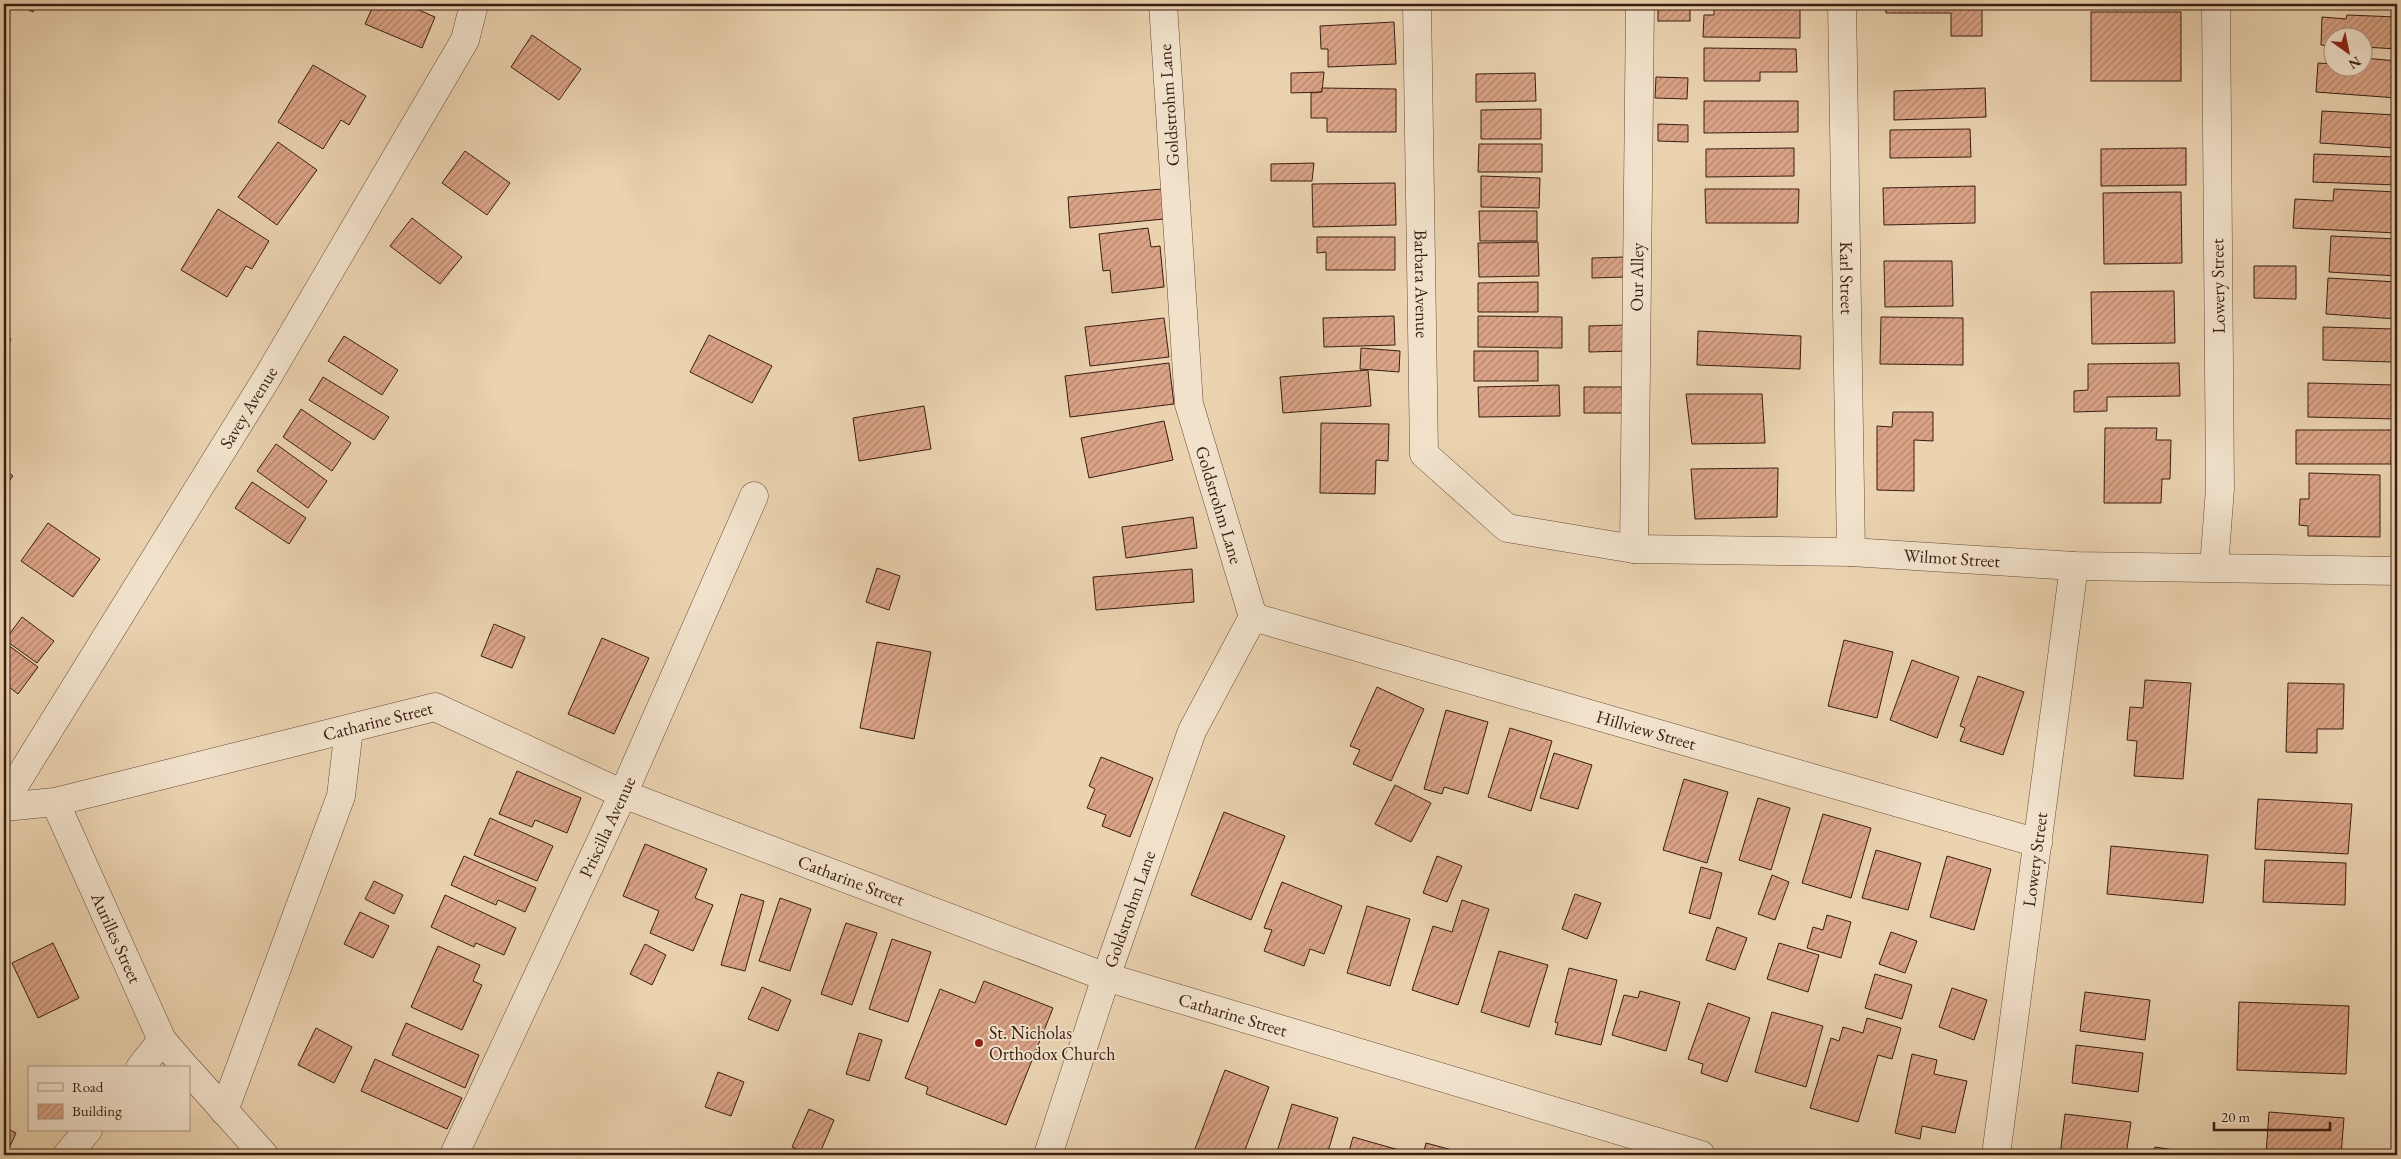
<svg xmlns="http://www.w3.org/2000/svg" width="2401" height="1159" font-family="'EB Garamond',serif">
<defs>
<pattern id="building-hatch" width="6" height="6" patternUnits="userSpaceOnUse" patternTransform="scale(1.25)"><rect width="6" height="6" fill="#dba487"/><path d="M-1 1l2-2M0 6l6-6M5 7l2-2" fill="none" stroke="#b3856d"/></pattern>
</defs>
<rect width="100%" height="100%" fill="#ebd3b0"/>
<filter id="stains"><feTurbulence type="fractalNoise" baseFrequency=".004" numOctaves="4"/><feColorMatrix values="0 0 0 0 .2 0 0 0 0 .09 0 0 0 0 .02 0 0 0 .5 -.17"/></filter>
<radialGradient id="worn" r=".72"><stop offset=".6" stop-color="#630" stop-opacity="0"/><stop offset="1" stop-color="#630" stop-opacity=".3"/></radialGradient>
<g fill="url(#building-hatch)" stroke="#3a1d10">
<path d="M4,4h8l-8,16z"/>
<path d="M16,4h21l-4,8z"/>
<path d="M374,4h31l30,13 -13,31 -57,-24z"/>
<rect x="1658" y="4" width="32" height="17"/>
<path d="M1714,4h86v34l-97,-1 1,-22h10z"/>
<path d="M1886,4h96v32h-31v-23h-65z"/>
<path d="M2328,4h69v4z"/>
<rect x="2091" y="12" width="90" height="69"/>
<path d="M2347,15l50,2v32l-33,-2v-9h-30v8l-13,-1 1,-28 24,2z"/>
<path d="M1394,22l2,42 -68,3v-18h-7l-1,-23z"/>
<path d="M532,35l49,34 -22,31 -48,-33z"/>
<path d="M1704,48l92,1 1,23h-37v9h-56z"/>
<path d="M2364,58l33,3v37l-81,-6 2,-29 16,1v4h30z"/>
<path d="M313,65l53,31 -17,29 -8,-5 -18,29 -45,-27z"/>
<path d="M1324,72l-2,20 -31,1v-20z"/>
<path d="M1535,73l1,28 -60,1v-28z"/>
<path d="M1656,77l32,1 -1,21 -32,-1z"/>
<path d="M1322,88l74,1v43h-69v-14h-16v-25l11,-1z"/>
<path d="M1985,88l1,29 -92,3v-29z"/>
<path d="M1704,101h94v31l-94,1z"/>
<path d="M1541,109v30h-60v-29z"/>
<path d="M2322,111l74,4 -2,33 -74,-5z"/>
<path d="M1658,124l30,1v17l-30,-1z"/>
<path d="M1970,129l1,28 -81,1v-28z"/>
<path d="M278,142l39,28 -40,55 -39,-28z"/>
<path d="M1479,144h63v28h-64z"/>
<path d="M1794,148v28l-88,1v-28z"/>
<path d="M2186,148v37l-85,1v-37z"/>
<path d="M465,151l45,32 -23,32 -45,-32z"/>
<path d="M2314,154l83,3v28l-84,-3z"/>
<path d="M1314,163l-2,18h-41v-17z"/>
<path d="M1481,176l59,2 -1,30 -58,-1z"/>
<path d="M1395,183l1,42 -83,2 -1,-43z"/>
<path d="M1975,186v37l-91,2 -1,-37z"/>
<path d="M1162,189l2,30 -94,9 -2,-31z"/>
<path d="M1705,189h94l-1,34h-92z"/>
<path d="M2334,189l63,3v41l-104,-5 2,-29 38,2z"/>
<path d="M2181,192l1,71 -78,1 -1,-71z"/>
<path d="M218,209l51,32 -17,28 -6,-3 -19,31 -46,-27z"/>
<path d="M1479,211h58v30h-57z"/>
<path d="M412,218l50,39 -22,27 -50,-38z"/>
<path d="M1148,228l3,19 9,-1 4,41 -52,6 -2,-23 -7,1 -4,-37z"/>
<path d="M2331,236l66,3v37l-68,-4z"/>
<path d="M1317,237h78v33h-69v-18l-9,1z"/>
<path d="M1538,242l1,34 -60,1 -1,-34z"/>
<path d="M1624,257l1,20 -33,1v-20z"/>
<path d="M1884,261h68l1,45 -68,1z"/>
<path d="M2254,266h42v33l-42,-1z"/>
<path d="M2328,278l69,4v37l-71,-5z"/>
<path d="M1538,282v30h-60v-29z"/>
<path d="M2174,291l1,52 -83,1 -1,-52z"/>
<path d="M1394,316l1,29 -71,2 -1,-29z"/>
<path d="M1478,316l84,1v31l-84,-1z"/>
<path d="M1881,317l82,1v47l-83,-1z"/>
<path d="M1164,318l5,39 -79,9 -5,-39z"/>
<path d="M1628,325l1,26 -40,1v-26z"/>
<path d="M2323,327l72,2 -1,33 -71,-2z"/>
<path d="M1698,331l103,5 -1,33 -103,-4z"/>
<path d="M4,335l7,4 -7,13z"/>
<path d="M709,335l63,31 -20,37 -62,-31z"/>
<path d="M344,336l54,34 -16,25 -54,-34z"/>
<path d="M1361,348l39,3 -1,21 -39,-3z"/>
<rect x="1474" y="351" width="64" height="30"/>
<path d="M1169,363l5,41 -104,13 -5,-41z"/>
<path d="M2179,363l1,33 -73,1v14l-33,1v-21l14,-1v-26z"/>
<path d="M1368,370l3,36 -88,7 -3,-36z"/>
<path d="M323,377l66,40 -15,23 -65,-40z"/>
<path d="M2308,383l89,2v34l-89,-2z"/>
<path d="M1559,385l1,31 -81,1 -1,-30z"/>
<path d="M1584,387h38l1,26h-39z"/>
<path d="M1686,394h76l3,49 -73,1z"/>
<path d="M924,406l7,43 -72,12 -6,-43z"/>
<path d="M301,409l50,34 -19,28 -49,-34z"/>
<path d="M1893,412h40v29l-19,-1v51l-37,-1v-64l15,1z"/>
<path d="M1164,421l9,39 -84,18 -8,-40z"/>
<path d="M1321,423l68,1 -1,37 -12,-1 -1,34 -55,-1z"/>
<path d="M2105,428h52l-1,12h15l-1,39h-8l-1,24h-57z"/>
<path d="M2296,430h96l-1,34h-95z"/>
<path d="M276,444l51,37 -19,27 -51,-37z"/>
<path d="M1778,468l-1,49 -82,2 -4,-50z"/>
<path d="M4,469l9,7 -9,11z"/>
<path d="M2309,473l71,2v62l-72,-1v-10l-9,-1 1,-26h9z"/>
<path d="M252,482l54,36 -17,26 -54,-36z"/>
<path d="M1193,517l4,31 -71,10 -4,-31z"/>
<path d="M48,523l52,36 -27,38 -52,-36z"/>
<path d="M877,568l23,8 -11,34 -23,-8z"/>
<path d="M1192,569l2,33 -98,8 -3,-33z"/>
<path d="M22,617l32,24 -17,22 -32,-23z"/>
<path d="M494,624l31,13 -13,31 -31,-12z"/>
<path d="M602,638l47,20 -35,76 -46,-20z"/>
<path d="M1844,640l49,12 -16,66 -49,-12z"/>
<path d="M4,642l34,25 -20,27 -14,-11z"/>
<path d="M877,642l54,10 -17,87 -54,-11z"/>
<path d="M1912,660l47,17 -22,61 -47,-18z"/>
<path d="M1978,676l46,16 -21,63 -43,-14 5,-13 -5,-2z"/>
<path d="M2145,680l46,3 -8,96 -49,-3 3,-35 -10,-1 3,-33 13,1z"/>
<path d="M2288,683l56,1 -1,45h-26v24l-31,-1z"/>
<path d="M1377,687l47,22 -33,72 -38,-17 7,-14 -10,-4z"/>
<path d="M1446,710l42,12 -20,72 -24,-7 -2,7 -18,-5z"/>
<path d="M1510,728l42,13 -21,70 -43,-14z"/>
<path d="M1554,753l38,12 -14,44 -38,-11z"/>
<path d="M1101,757l52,21 -23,59 -28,-11 4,-11 -19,-7 8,-19 -6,-3z"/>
<path d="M517,771l64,27 -14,35 -32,-13 -3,7 -33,-13z"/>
<path d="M1684,779l44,13 -21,71 -44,-13z"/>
<path d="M1395,785l36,18 -20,39 -36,-18z"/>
<path d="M1758,798l32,10 -19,62 -32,-10z"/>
<path d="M2258,799l94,5 -4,50 -93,-5z"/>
<path d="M1224,812l61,24 -34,84 -60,-25z"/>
<path d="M1823,814l48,14 -20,70 -49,-15z"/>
<path d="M490,818l63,28 -16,35 -63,-26z"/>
<path d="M645,844l62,25 -12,29 18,7 -20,46 -43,-18 9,-22 -36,-15z"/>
<path d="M2111,846l97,9 -5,48 -96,-9z"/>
<path d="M1876,850l45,13 -13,47 -46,-12z"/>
<path d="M464,856l72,32 -11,24 -27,-12 -2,5 -45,-20z"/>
<path d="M1437,856l25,10 -15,36 -24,-9z"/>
<path d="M1947,856l44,13 -17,61 -44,-13z"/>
<path d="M2265,860l81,3 -1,42 -82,-3z"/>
<path d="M1701,867l21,6 -12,46 -21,-6z"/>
<path d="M1772,875l17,7 -14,38 -17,-6z"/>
<path d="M374,881l29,14 -9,19 -29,-15z"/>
<path d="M1282,882l60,24 -18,48 -14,-5 -6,17 -40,-15 8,-21 -8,-2z"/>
<path d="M741,894l23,7 -19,70 -24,-6z"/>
<path d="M1575,894l26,9 -14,36 -25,-10z"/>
<path d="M445,895l71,33 -12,27 -28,-12 -2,4 -43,-20z"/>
<path d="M780,898l31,11 -21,62 -31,-10z"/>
<path d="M1462,900l27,9 -31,96 -46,-15 21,-64 19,6z"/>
<path d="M1367,906l43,13 -20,67 -43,-13z"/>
<path d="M360,912l29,14 -16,32 -29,-14z"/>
<path d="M1827,915l24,7 -10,36 -34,-10 6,-21 10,3z"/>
<path d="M846,923l31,10 -25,72 -31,-11z"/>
<path d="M1717,927l30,11 -12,32 -29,-10z"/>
<path d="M1891,932l26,9 -12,32 -26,-9z"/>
<path d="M892,939l39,13 -23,70 -39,-13z"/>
<path d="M53,943l26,55 -41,20 -26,-55z"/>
<path d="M1779,943l40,12 -11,37 -41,-13z"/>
<path d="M645,944l21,11 -14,30 -22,-11z"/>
<path d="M438,946l42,19 -7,16 9,4 -20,45 -51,-23z"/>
<path d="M1499,951l49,14 -19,62 -48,-15z"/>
<path d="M1569,968l48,12 -16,65 -46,-11 3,-11 -3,-1z"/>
<path d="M1875,974l37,11 -10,34 -37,-11z"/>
<path d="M984,981l69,27 -47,117 -80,-31 2,-7 -23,-9 35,-89 35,14z"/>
<path d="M762,987l29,13 -13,31 -30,-12z"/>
<path d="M1952,988l35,12 -13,40 -35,-13z"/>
<path d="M1640,991l40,11 -14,49 -54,-16 12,-40 14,3z"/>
<path d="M2085,992l65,8 -5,40 -65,-9z"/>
<path d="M2239,1002l110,4 -3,68 -109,-4z"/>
<path d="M1708,1003l42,15 -23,64 -26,-9 2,-9 -15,-5z"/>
<path d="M1772,1012l51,14 -17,61 -51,-15z"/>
<path d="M1867,1018l34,10 -9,31 -14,-4 -20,67 -48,-14 21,-70 8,3 4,-14 20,6z"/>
<path d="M406,1023l73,32 -14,33 -73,-33z"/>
<path d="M316,1028l36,19 -18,36 -36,-18z"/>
<path d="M859,1033l23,7 -13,41 -23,-7z"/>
<path d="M2076,1045l67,8 -5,39 -66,-9z"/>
<path d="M1912,1054l25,6 -3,14 33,7 -12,52 -33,-7 -2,13 -25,-6z"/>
<path d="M375,1059l87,39 -15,31 -86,-38z"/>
<path d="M1225,1070l44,17 -26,68h-46l-4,-1z"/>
<path d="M718,1072l26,10 -13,34 -26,-9z"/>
<path d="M1292,1104l46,14 -11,37h-51z"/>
<path d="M809,1109l25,11 -15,35h-8l-19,-8z"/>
<path d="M2269,1112l75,6 -3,37h-75z"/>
<path d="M2065,1114l66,8 -5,33h-66z"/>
<path d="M4,1127l12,6 -10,22h-2z"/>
<path d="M1353,1137l46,13 -1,5h-50z"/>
<path d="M1426,1143l45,12h-48z"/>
<path d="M2155,1147l32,5 -1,3h-32z"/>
</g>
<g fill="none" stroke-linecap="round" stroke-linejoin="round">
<defs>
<g id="minor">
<path id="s1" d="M1417,4l7,450 83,74 127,21 217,3 223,14 323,5"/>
<path id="s2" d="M1842,4l9,548"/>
<path id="s3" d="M1634,549l6,-545"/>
<path d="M2214,567l6,-78 -4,-485"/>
<path id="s4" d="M1253,617l785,226"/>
<path id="s5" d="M4,802l263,-424 198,-338 9,-36"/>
<path id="s6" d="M55,802l107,238 24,28"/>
<path id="s7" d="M4,807l51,-5 380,-95 188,87 483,183 595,178"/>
<path d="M140,1068l22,-28"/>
<path d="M189,1071l75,84"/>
<path d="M224,1111l117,-315 8,-67"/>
<path d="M67,1155l21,-25"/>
<path id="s8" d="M454,1155l169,-361 131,-298"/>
<path id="s9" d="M1048,1155l58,-178 86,-246 61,-114 -64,-213 -26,-400"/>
<path id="s10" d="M1996,1155l78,-589"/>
</g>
</defs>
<use href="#minor" stroke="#664a38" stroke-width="29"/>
<use href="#minor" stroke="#f2e2cc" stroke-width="28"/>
</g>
<circle fill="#8f2418" stroke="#f2e2cc" stroke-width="2" cx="979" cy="1043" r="5"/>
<g text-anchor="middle" stroke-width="4" stroke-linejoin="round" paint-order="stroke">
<g font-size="18" fill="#3a1d10" stroke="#f2e2cc">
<text transform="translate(1169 105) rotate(-94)" y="6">Goldstrohm Lane</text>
<text dy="6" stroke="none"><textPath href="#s3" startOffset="272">Our Alley</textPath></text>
<text dy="6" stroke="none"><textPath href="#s2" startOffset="274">Karl Street</textPath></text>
<text dy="6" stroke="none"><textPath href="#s1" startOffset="280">Barbara Avenue</textPath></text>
<text transform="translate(2218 286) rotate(-91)" y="6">Lowery Street</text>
<text dy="6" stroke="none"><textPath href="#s5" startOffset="464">Savey Avenue</textPath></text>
<text transform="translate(1219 505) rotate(73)" y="6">Goldstrohm Lane</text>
<text dy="6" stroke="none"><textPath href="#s1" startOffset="1008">Wilmot Street</textPath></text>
<text dy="6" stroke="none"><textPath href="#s7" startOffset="384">Catharine Street</textPath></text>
<text dy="6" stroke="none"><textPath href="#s4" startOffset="409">Hillview Street</textPath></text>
<text dy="6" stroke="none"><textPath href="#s8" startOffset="362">Priscilla Avenue</textPath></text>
<text dy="6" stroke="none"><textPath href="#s10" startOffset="298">Lowery Street</textPath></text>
<text dy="6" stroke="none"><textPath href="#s7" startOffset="894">Catharine Street</textPath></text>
<text dy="6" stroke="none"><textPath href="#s9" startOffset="259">Goldstrohm Lane</textPath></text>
<text dy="6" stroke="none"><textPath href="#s6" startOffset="149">Aurilles Street</textPath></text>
<text dy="6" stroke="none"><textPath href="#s7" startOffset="1299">Catharine Street</textPath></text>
</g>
<g font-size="18" fill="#3a1d10" stroke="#f2e2cc" text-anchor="start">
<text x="989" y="1039">St. Nicholas<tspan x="989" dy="21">Orthodox Church</tspan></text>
</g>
</g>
<rect width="2401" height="1159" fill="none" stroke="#ebd3b0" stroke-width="20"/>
<rect x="5" y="5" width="2391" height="1149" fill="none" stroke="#3a1d10" stroke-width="2.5"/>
<rect x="10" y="10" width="2381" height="1139" fill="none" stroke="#3a1d10"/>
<rect x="28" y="1066" width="162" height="65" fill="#f2e2cc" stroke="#a89381"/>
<rect x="38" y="1083" width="25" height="8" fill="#f2e2cc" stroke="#a89381"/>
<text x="72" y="1092" font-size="15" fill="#3a1d10">Road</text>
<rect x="38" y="1104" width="25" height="15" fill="url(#building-hatch)" stroke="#a89381"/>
<text x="72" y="1116" font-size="15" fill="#3a1d10">Building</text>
<g transform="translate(2348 52) rotate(147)"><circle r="24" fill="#f2e2cc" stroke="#a89381"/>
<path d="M0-4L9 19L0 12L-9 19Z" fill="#8f2418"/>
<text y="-8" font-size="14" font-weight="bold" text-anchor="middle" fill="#3a1d10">N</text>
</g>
<path d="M2214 1122v8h116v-8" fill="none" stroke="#3a1d10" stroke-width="2.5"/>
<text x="2221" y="1122" font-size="15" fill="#3a1d10" stroke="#f2e2cc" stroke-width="4" paint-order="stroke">20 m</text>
<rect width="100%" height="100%" filter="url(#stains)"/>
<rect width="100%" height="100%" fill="url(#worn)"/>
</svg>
